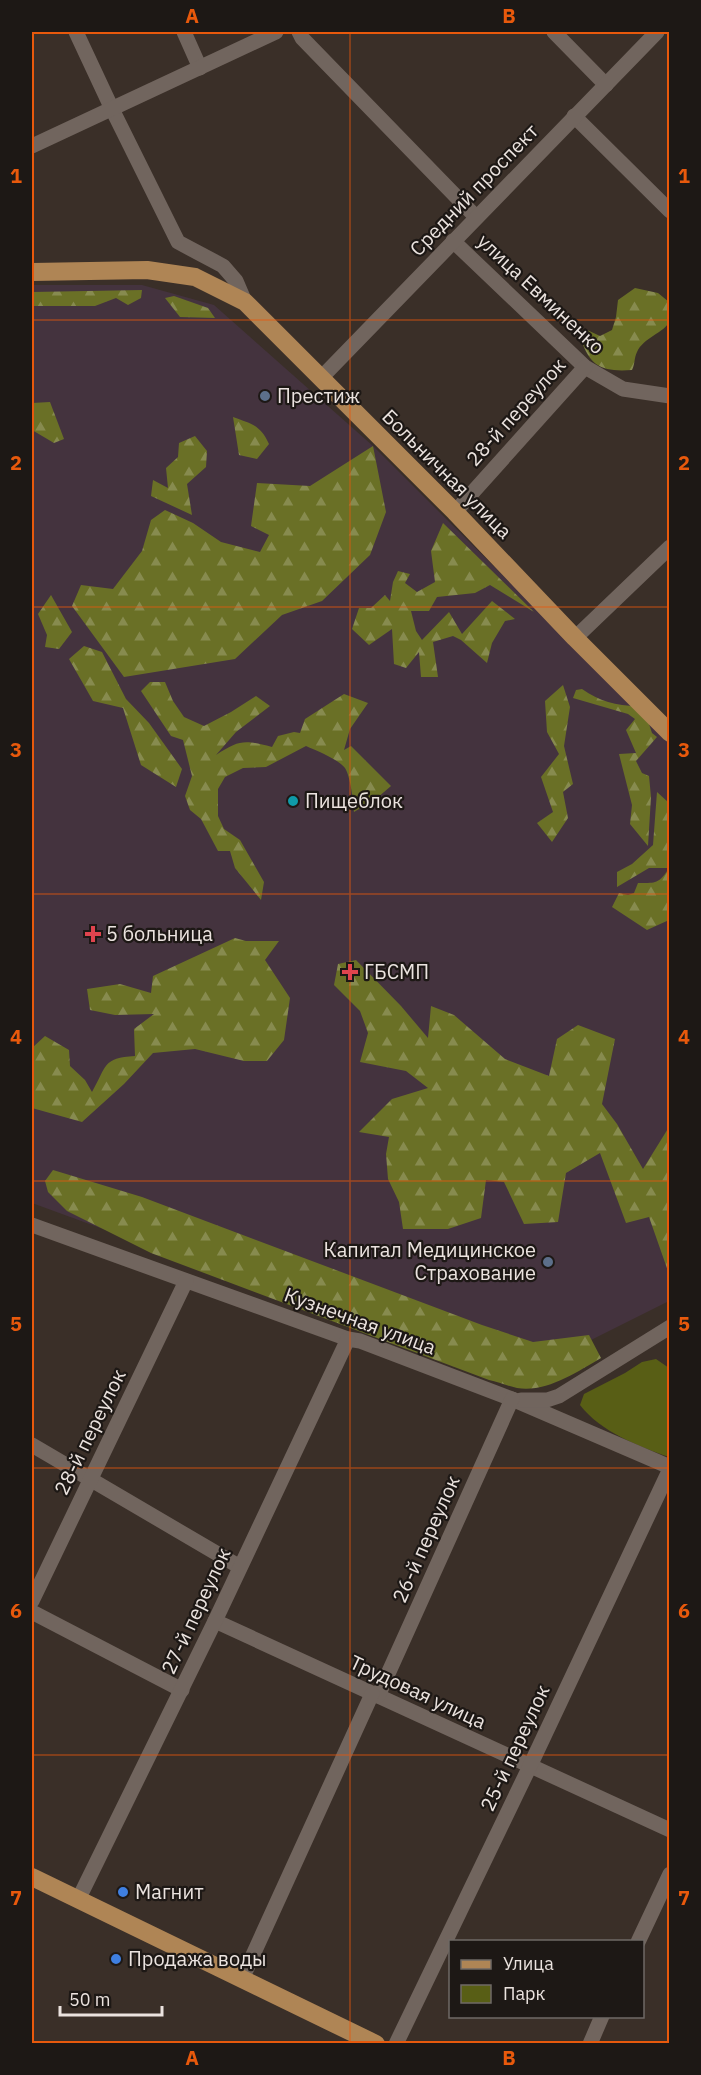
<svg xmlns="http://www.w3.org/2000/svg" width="701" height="2075" font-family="'IBM Plex Sans',sans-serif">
<defs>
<pattern id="forest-firs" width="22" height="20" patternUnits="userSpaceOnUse" patternTransform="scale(1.5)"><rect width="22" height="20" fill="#6a7026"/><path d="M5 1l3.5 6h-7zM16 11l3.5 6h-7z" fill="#878b4f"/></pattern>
</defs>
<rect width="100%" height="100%" fill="#3a2f28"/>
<path fill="#44333e" d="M32,285h110l72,20 159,141 296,295v560l-156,78 -481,-176z"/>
<path fill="#585e15" d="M656,1359l13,9v89c-31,-11 -68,-25 -89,-52l4,-11 41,-21 17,-11z"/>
<g fill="url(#forest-firs)">
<path d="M635,288l23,5 11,9c1,6 2,14 0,20 -4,10 -26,16 -32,30 -3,6 -2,12 -5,18 -29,2 -42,-3 -51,-31l4,-10 15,7 12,-6 4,-13 2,-17z"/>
<path d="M142,290l-1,8 -13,7 -12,-7 -21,8h-63v-14z"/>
<path d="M174,296l34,12 7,10 -35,-1 -15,-19z"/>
<path d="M50,402l14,37 -10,4 -22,-13v-27z"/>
<path d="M233,417c18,7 27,7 36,27l-12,15 -18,-4z"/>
<path d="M195,436l12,15 -1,16 -19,17 5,31 -41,-19 2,-16 15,8 -2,-20 12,-11 1,-14z"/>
<path d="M373,446l13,66 -16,43 -48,46 -40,14 -47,44 -111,18 -52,-71 9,-21 32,4 29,-38 9,-31 14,-10 28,13 28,19 39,10 9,-17 -18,-9 6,-43 53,3z"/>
<path d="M443,523l91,89 -44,-27 -15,8 -38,4 -8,14h-18l5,20 6,9 27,-28 13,22 30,-33 23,18 -10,2 -13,22 -5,20 -26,-23 -8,-4 -20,6 5,35h-17l-2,-25 -13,16 -12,-4 -2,-35 -23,16 -17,-16 7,-21h12l14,-13 5,6 3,-19 5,-11 12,3 -5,9 12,9 18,-10 -4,-31z"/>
<path d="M51,595l21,37 -13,17 -14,-2 2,-12 -9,-21z"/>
<path d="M84,646l18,6 24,47 23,24 33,46 -6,18 -35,-22 -18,-57 -30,-7 -24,-42z"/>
<path d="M150,682h15l8,19 11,16 20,9 27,-14 25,-16 14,10 -34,26 -20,23c24,-16 29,-15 56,-8l6,-11 16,-4 6,1 5,-14 39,-25 24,9 -18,26 -6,21 7,-4 40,40 -14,12 -23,14c-1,-11 -3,-34 -9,-44 -7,-9 -28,-17 -39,-22l-40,21 -23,1 -18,9 -7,12v27l6,13 16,11 24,42 -3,18 -26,-32 -5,-17h-12l-17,-32 -11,-9 -5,-14 7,-20 -9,-36 -12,-4 -30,-45z"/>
<path d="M563,685l7,22 -6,39 9,38 -10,8 5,26 -16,24 -15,-19 16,-11 -12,-35 18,-23 -12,-22 -2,-31z"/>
<path d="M582,689c19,13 37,18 61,17l9,27 5,4 -21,24 6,12 7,3 2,21 -3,49 -18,-22 2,-19 -13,-51 17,-1 -10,-23 9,-11 -7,-5 -55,-16 3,-8z"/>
<path d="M657,792l12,11v117l-22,10 -35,-23 7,-14 9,2 6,-2 4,-10c18,0 21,1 31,-15h-20l-32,19v-15l15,-8 21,-19z"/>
<path d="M235,938l11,3h33l-14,19 25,38 -6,42 -17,21h-23l-49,-12 -42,4 -29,31 -42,38 -50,-14v-60l13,-12 24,14 1,16 15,14 7,12c15,-26 10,-34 43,-36l-1,-27 20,-15 -39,1 -25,-5 -3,-21 33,-5 31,9 2,-17z"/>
<path d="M356,960l45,46 27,32 3,-32 23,9 51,44 44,17 8,-37 21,-14 37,14 -13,65 15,20 26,45 26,-42v147l-20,-57 -23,6 -26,-70 -34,20 -8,49 -34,2 -20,-42 -18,-2 -5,38 -33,11h-45l-4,-27 -11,-23 -2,-25 3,-17 -30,-5 33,-33 36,-11 -22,-17 -46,-9 8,-29 -8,-22 -26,-26 4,-21z"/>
<path d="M53,1170l89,27 340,128 51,17 56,-7 12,23c-24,14 -55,35 -84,30 -9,-2 -19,-6 -28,-8l-338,-127 -84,-42 -19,-19 -3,-11z"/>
</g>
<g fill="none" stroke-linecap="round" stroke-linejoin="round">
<g stroke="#71655e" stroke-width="15">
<path d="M76,32l36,77 66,133 45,24 13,15 9,21"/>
<path d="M184,32l16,36"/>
<path d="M299,32l3,6 174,179"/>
<path d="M554,32l52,53"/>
<path d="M574,116l96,95"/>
<path d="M32,146l244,-114"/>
<path d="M453,241l132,126 38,22 47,7"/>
<path d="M321,378l336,-346"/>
<path d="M455,512l130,-145"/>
<path d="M575,638l95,-91"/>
<path d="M32,1225l316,114 12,2 152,58 158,68"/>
<path d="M521,1400h26l12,-4 111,-69"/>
<path d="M32,1445l208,122"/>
<path d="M32,1601l154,-320"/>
<path d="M32,1612l150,78"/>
<path d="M215,1621l455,209"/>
<path d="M378,1696l134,-297"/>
<path d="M78,1900l137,-279 133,-282"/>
<path d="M638,1942l32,-68"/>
<path d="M242,1979l130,-285"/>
<path d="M396,2044l134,-278 140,-297"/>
<path d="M590,2044l12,-28"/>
</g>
<g stroke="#af8555" stroke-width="18">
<path d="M32,272l115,-2 48,7 50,25 210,210 120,126 95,95"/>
<path d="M32,1877l344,167"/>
</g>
</g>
<path fill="none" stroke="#e8590c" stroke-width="1.5" stroke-opacity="0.55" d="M350,32v2012M32,320h638M32,607h638M32,894h638M32,1181h638M32,1468h638M32,1755h638"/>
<g fill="#5c6f8a" stroke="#1d1815" stroke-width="2">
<circle cx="265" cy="396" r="6"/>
<circle cx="548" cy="1262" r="6"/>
</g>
<circle fill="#0f9aa8" stroke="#1d1815" stroke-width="2" cx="293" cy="801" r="6"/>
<g fill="#e0444e" stroke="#1d1815" stroke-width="2">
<path d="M90 925h6v6h6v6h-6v6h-6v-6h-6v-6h6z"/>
<path d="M347 963h6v6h6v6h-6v6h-6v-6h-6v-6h6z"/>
</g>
<g fill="#3f7fe0" stroke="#1d1815" stroke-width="2">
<circle cx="123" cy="1892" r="6"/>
<circle cx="116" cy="1959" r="6"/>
</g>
<g text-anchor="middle" stroke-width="4.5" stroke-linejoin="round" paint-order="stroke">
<g font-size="20" fill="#ebe3df" stroke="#1d1815">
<text transform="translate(474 190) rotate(-46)" y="7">Средний проспект</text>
<text transform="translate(541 294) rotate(43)" y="7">улица Евминенко</text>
<text transform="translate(516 412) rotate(-48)" y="7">28-й переулок</text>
<text transform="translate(447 474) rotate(45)" y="7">Больничная улица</text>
<text transform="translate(360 1321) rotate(20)" y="7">Кузнечная улица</text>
<text transform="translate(90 1432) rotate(-64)" y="7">28-й переулок</text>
<text transform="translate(426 1539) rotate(-66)" y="7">26-й переулок</text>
<text transform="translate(196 1611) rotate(-65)" y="7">27-й переулок</text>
<text transform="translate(418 1692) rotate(25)" y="7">Трудовая улица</text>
<text transform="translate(515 1748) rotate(-65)" y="7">25-й переулок</text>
</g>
<g font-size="20" fill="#ebe3df" stroke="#1d1815" text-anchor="start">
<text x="277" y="403">Престиж</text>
<text x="305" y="808">Пищеблок</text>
<text x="106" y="941">5 больница</text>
<text x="364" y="979">ГБСМП</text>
<text x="536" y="1257" text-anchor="end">Капитал Медицинское<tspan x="536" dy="23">Страхование</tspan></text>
<text x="135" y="1899">Магнит</text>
<text x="128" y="1966">Продажа воды</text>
</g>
</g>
<rect width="701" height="2075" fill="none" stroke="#1d1815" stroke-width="66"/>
<rect x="449" y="1940" width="195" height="78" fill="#1d1815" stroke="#6f6966" stroke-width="1.5"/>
<rect x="461" y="1960" width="30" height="9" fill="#af8555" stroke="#6f6966" stroke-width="1.5"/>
<text x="503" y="1970" font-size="18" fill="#ebe3df">Улица</text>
<rect x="461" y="1985" width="30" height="18" fill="#585e15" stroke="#6f6966" stroke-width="1.5"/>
<text x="503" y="2000" font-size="18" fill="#ebe3df">Парк</text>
<path d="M60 2006v9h102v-9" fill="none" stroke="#ebe3df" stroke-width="3"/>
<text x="69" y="2006" font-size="18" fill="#ebe3df" stroke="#1d1815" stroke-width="4.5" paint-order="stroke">50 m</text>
<rect x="33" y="33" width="635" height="2009" fill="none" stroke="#e8590c" stroke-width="2"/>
<g font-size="20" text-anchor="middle" font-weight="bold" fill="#e8590c">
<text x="192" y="23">A</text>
<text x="509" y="23">B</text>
<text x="16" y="183">1</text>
<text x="684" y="183">1</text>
<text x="16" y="470">2</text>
<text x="684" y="470">2</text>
<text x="16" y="757">3</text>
<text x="684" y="757">3</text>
<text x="16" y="1044">4</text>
<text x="684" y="1044">4</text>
<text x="16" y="1331">5</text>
<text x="684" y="1331">5</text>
<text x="16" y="1618">6</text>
<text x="684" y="1618">6</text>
<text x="16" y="1905">7</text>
<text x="684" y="1905">7</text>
<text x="192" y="2065">A</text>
<text x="509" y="2065">B</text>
</g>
</svg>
